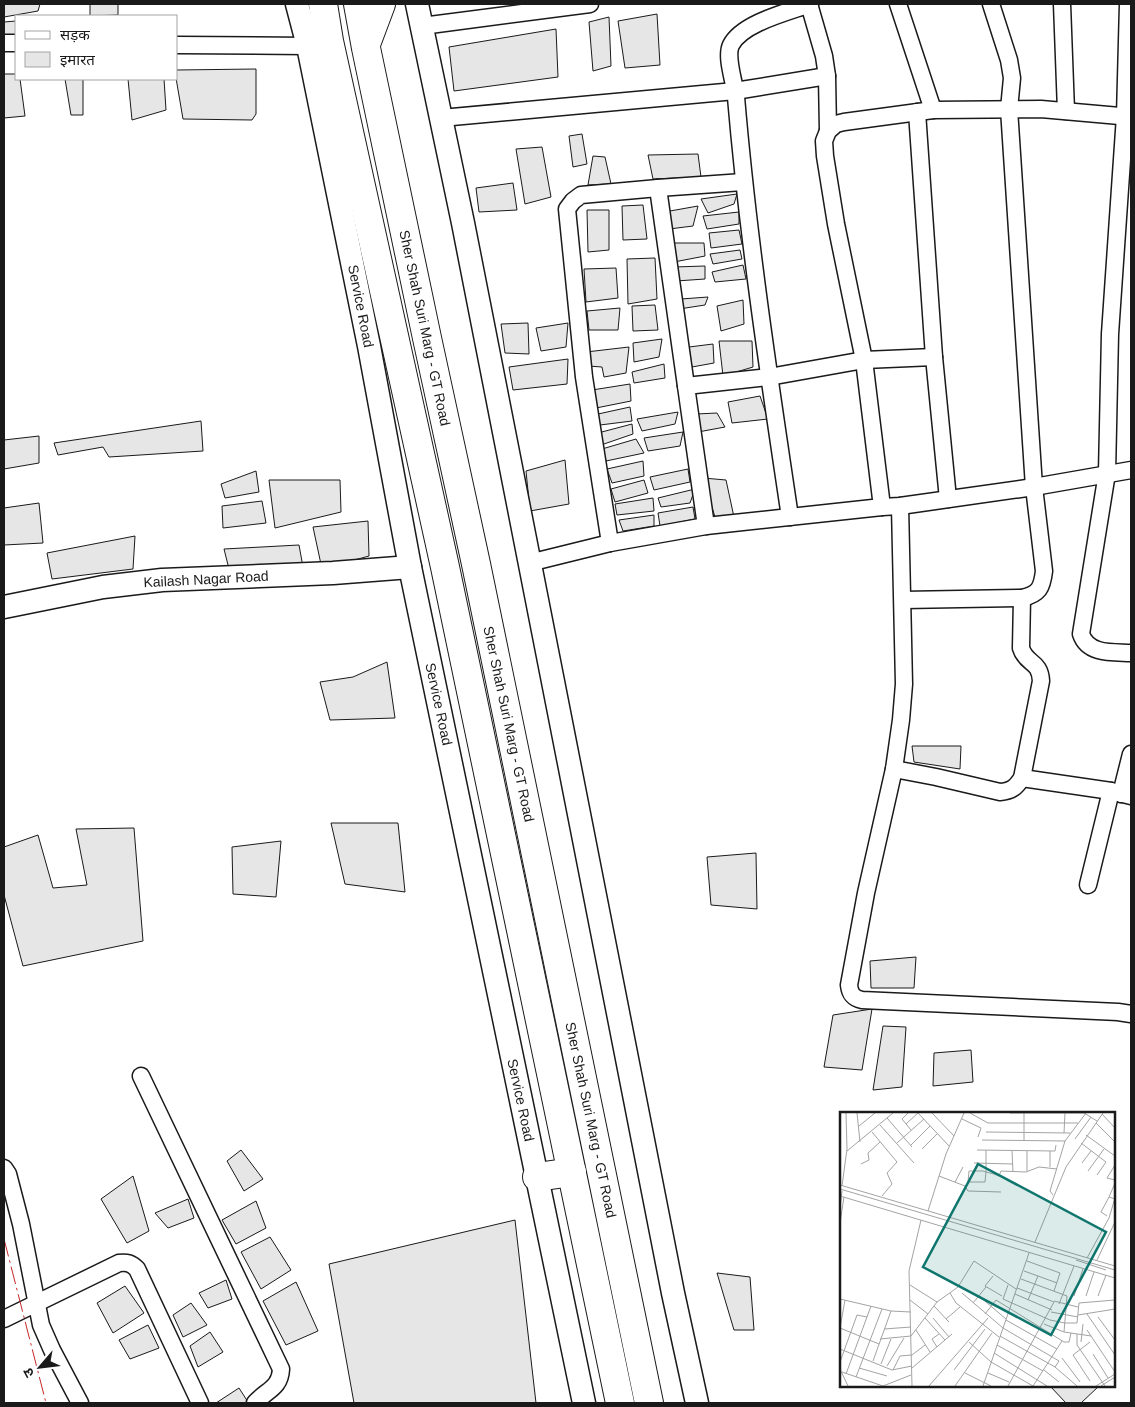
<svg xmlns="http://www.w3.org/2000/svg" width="1135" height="1407" font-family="Helvetica,'Noto Sans Devanagari',sans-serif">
<rect width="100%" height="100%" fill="#fff"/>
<g fill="#e6e6e6" stroke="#1a1a1a">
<path d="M4,4h36l-2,7 -34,6z"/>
<path d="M90,4h28v11l-28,1z"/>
<path d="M657,14l3,51 -35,3 -7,-47z"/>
<path d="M609,17l2,49 -18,5 -4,-49z"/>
<path d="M16,21v15h-12v-14z"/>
<path d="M556,29l2,48 -104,14 -5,-44z"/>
<path d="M256,69v45l-4,6 -69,-1 -7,-41v-8z"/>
<path d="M4,74h12v5h4l5,37 -21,2z"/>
<path d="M65,79h18v36h-12z"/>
<path d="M128,79h36l2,31 -34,10z"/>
<path d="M582,134l5,30 -14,3 -4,-31z"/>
<path d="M542,147l9,50 -26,7 -9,-55z"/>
<path d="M698,154l3,23 -48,2 -5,-24z"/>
<path d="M593,156l12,1 6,27 -23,1z"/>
<path d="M513,183l4,27 -38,2 -3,-24z"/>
<path d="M737,194l-3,10 -26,9 -7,-14z"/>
<path d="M643,205l4,34 -24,1 -1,-34z"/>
<path d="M698,206l-5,20 -24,3 1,-18z"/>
<path d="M587,210h22v40l-21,2z"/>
<path d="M739,212v12l-32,5 -4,-13z"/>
<path d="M739,230l3,14 -31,4 -2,-15z"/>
<path d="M671,243h33l1,13 -31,6z"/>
<path d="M740,250l2,9 -29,5 -3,-10z"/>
<path d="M655,258l2,41 -29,5 -1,-45z"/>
<path d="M743,265l3,14 -31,3 -3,-10z"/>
<path d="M705,266v13l-29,2 -2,-14z"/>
<path d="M616,268l2,30 -32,4 -2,-33z"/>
<path d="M708,297l-3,8 -26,4 2,-10z"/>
<path d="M743,300l1,24 -23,7 -4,-25z"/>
<path d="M655,305l3,25 -25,1 -1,-25z"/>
<path d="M620,308l-2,22h-29l-2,-19z"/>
<path d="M528,323l1,31 -24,-1 -4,-29z"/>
<path d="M568,323l-2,24 -25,4 -5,-23z"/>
<path d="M662,339l-3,18 -25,5 -1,-19z"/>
<path d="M719,341h33l1,26 -30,9z"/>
<path d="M713,344l1,19 -22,4 -3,-20z"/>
<path d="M629,347l-3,26 -22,4 -2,-10 -14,-1 -2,-14z"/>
<path d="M568,359l-1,25 -54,6 -4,-23z"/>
<path d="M664,364l1,14 -31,5 -2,-11z"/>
<path d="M630,384l1,17 -35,7 -4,-18z"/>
<path d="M760,396l8,23 -36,4 -4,-21z"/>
<path d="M630,407l2,14 -32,4 -2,-11z"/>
<path d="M678,412l-3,12 -33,7 -5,-12z"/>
<path d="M717,413l8,14 -27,5 -2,-18z"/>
<path d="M201,421l2,30 -94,6 -6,-10 -45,8 -4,-12z"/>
<path d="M632,424l1,10 -32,11 -3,-12z"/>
<path d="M683,432l-3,14 -32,5 -4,-13z"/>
<path d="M39,436v27l-35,6v-29z"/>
<path d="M636,439l8,14 -38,8 -4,-12z"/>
<path d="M565,460l4,44 -39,7 -4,-40z"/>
<path d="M643,461l1,15 -32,7 -5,-14z"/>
<path d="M688,469l2,13 -36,8 -4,-13z"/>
<path d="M256,471l3,21 -34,6 -4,-14z"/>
<path d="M703,478l23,2 8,37h-19z"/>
<path d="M269,480h71l1,32 -66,16z"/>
<path d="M644,480l4,13 -33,9 -4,-13z"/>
<path d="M695,489l-5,14 -29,4 -3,-9z"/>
<path d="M653,498l1,13 -37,4 -2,-11z"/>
<path d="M262,501l4,22 -43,5 -1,-22z"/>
<path d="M39,503l4,40 -39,2v-37z"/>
<path d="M693,507l2,12 -35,7 -2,-13z"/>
<path d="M654,515v11l-31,5 -4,-11z"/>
<path d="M368,521l1,35 -47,13 -9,-42z"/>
<path d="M135,536l-2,33 -81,10 -5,-26z"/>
<path d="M299,545l4,22 -74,2 -5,-20z"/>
<path d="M387,662l8,56 -65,2 -10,-38 33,-5z"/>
<path d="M912,746h49l-1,23 -46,-7z"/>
<path d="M331,823h67l7,69 -60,-8z"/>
<path d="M134,828l9,113 -120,25 -19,-71v-48l34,-12 15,53 34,-3 -11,-56z"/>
<path d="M281,841l-5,56 -43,-3 -1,-47z"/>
<path d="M756,853l1,56 -46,-4 -4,-48z"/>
<path d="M916,957l-2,31h-43l-1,-27z"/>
<path d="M872,1009l-10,61 -38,-3 9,-52z"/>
<path d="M883,1026l23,1 -4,60 -29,3z"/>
<path d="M971,1050l2,32 -40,4 1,-33z"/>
<path d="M241,1150l22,29 -19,12 -17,-30z"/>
<path d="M133,1176l16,55 -22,12 -26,-44z"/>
<path d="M188,1199l6,19 -26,10 -13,-15z"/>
<path d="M256,1201l10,27 -30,16 -14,-24z"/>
<path d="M515,1220l21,183h-182l-25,-139z"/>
<path d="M270,1237l21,33 -30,19 -20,-37z"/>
<path d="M717,1273l33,4 4,53h-20z"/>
<path d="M226,1280l6,19 -24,9 -9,-15z"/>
<path d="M296,1282l22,49 -32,14 -23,-44z"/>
<path d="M125,1286l19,27 -31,20 -16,-30z"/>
<path d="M191,1303l16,22 -24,12 -10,-22z"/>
<path d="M148,1325l11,23 -29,11 -11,-19z"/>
<path d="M210,1332l13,20 -25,15 -8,-21z"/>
<path d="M1050,1386h49l-18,17h-15z"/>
<path d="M239,1388l9,14 -2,1h-30z"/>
</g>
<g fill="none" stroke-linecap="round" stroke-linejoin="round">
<defs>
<g id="street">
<path d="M809,4l15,52 3,20 1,55"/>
<path d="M898,4l35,106"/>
<path d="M1062,4l4,107"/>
<path d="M1128,4l-3,112 -15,218 -3,139 -26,161c7,21 32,18 50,19"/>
<path d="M422,26l168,-22"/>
<path d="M4,43h12"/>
<path d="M176,45l132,1 11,-3"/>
<path d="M917,112l17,245 14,142"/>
<path d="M441,118l294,-27 92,-15"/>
<path d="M658,188l28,198"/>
<path d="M900,506l4,178 -3,36 -7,49 -28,124 -17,92c1,9 4,13 13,15l256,12 13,2"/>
<path d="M882,507l-18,-147 -28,-136 -11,-68 -1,-15 4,-10 8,-7 8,-2 89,-12 108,-1 90,8"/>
<path d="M790,517c-21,-140 -42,-279 -54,-420 -1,-14 -11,-40 -5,-52 11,-22 57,-33 79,-41"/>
<path d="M706,526l-20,-140 83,-9 95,-17 70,-3"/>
<path d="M610,543l-26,-166 -17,-168 6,-8 8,-6 77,-7 85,-6"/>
<path d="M529,563l81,-20 96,-17 176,-19 18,-1 134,-19 97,-17"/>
<path d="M903,600l119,-2c17,-4 20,-10 22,-27l-10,-84 -25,-378 3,-31 -3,-18 -18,-56"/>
<path d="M894,769l42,8 64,15c12,-1 16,-5 22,-14l19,-97c-1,-21 -15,-16 -20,-33l1,-50"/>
<path d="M1022,778l89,13 20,5"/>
<path d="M1121,794l10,-40"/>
<path d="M1088,885l23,-94"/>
<path d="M141,1076l140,293c-1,20 -15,21 -26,34"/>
<path d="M4,1168l4,6 13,50 20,101 11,25 28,53"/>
<path d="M4,1319l115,-56c8,-1 12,0 18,6l63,134"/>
</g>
<g id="secondary">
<path d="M297,4l11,42 61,300 41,221 174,836"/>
<path d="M417,4l46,219 210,1070 24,110"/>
<path d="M4,607l99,-20 59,-7 171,-7 77,-6"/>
</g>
<g id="highway">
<path d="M323,4l6,37 116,526 175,836"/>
<path d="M358,4l8,44 61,290 49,226 173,839"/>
<path d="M366,44l15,-40"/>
<path d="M537,1177l35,-5"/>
</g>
</defs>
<use href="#street" stroke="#1a1a1a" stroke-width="19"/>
<use href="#secondary" stroke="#1a1a1a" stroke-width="25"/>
<use href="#highway" stroke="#1a1a1a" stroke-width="30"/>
<use href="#street" stroke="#fff" stroke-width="16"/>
<use href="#secondary" stroke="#fff" stroke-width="22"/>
<use href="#highway" stroke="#fff" stroke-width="28"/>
<path stroke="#c62828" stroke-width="1" stroke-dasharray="18 4 2.5 4" stroke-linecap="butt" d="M4,1239l42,164"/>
</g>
<g text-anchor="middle" stroke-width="4" stroke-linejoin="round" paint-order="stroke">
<g font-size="14" fill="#1a1a1a" stroke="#fff">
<text transform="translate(361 306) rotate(79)" y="5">Service Road</text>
<text transform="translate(425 328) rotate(78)" y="5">Sher Shah Suri Marg - GT Road</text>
<text transform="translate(206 579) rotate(-3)" y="5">Kailash Nagar Road</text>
<text transform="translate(439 704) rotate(78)" y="5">Service Road</text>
<text transform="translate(509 724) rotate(78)" y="5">Sher Shah Suri Marg - GT Road</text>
<text transform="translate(521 1100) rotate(78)" y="5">Service Road</text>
<text transform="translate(591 1120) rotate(78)" y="5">Sher Shah Suri Marg - GT Road</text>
</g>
</g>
<g transform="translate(840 1112)">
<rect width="275" height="275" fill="#fff"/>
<path fill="none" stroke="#a3a3a3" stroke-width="1" d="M17,1l3,29M68,1l-6,6 9,11M78,1l31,33M92,1l22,23M130,1l18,10h90M170,1h74l13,8M184,1v27M262,2l13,14M47,6l25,29M122,7l19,9 -3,9M256,11l19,19M66,12l12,-11M40,13l34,38M19,14l16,-13M32,20l25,30 -10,11 5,11 -10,12M146,20l84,1M224,21l1,-20M246,23l29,21M235,27l16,-22M142,28l83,1M57,31l27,-24M241,31l25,19 -9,13M71,33l19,-19M82,37l15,-15M137,38l78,1 1,-6M146,38v22l-1,10h-17l1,-11h14l3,1 8,2 5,2 2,-5 25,1 13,-5 18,2M7,39l46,-38M172,39l1,21M210,39v16M134,51l39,1M242,51l9,-12M21,52l8,-4 -1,-7 12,-11M275,53l-8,13 8,2M187,59v-20M248,59l16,-22M99,64l26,10 3,5 33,1M115,70l8,-15M275,71l-6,14 6,2M0,73l275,81M2,74l5,-37 -1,-36M0,77l275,81M213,83l-3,-4 15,-50 21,-28M0,84l275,82M0,96l2,-17M88,99l18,-57 18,-41M267,104l-6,-4 8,-15M0,111l4,-26M195,130l31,-75 37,-54M247,146l22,-40 6,-20M236,148l30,10M257,148l18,-38M187,149l33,12 -6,18M184,159l14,5 -10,24M153,164l-8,10 17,10M198,164l19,7M181,167l46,17 -3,36M70,173l27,17M168,173l-5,14 47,21 15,3h12l2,-20 36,-3M110,181l6,10 43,34M122,181l41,35 56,33 -4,6 -55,-31M175,182l37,16M139,184l27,23M234,184l9,-27M246,184l8,-24M258,184l8,-21M0,187l51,12 20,1M70,188l18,14M214,189l24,6M133,191l13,-16M219,192l15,-38M94,194l15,16M211,200l27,5M145,202l11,-14 68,42h5l2,-9M247,202l28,41M238,203l37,-6M258,205l17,23M85,206l20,22M93,206l16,19M106,207l14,-12M166,208l51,29M204,212l20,8 27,4M0,216l39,16M0,216l5,-28M44,217l27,-2M76,218l14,22M247,218l28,42M237,222v11l28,41M40,227l31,-3 26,-34 21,-15 16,-26 42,28M129,230l22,20 42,24M241,230l2,-18M250,230l-17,13 17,26M157,233l46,26M97,235l-5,-8 7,-5M0,237l52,21 20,-4M154,241l53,33M253,242l15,24M222,246l18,24M33,249l18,-50M0,250l17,-47 10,2M41,252l10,-25M47,254l17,-28M215,255l22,19M19,256l28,8M72,256l40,-34M0,257l8,17M53,258l7,-14 12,-1 13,-10M114,258l31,-41M204,258l15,12M2,260l41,14M125,261l26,13M148,261l21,9M6,262l25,-68M16,265l26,-68M43,274l28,-11M72,274l-3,-115 12,-51M89,274l59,-68M115,274l37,-53M143,274l46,-133M168,274l46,-84 -37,-14M193,274l29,-45M256,274l19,-12M261,274l14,-9"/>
<path fill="#0f766e" fill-opacity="0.15" stroke="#0f766e" stroke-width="2.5" d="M138,52l128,68 -55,103 -128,-68z"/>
<rect width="275" height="275" fill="none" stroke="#1a1a1a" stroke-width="2.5"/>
</g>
<rect width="1135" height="1407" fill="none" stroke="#1a1a1a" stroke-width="10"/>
<rect x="15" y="15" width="162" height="65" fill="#ffffff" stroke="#a3a3a3"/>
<rect x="25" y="31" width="25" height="8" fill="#ffffff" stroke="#a3a3a3"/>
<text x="60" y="40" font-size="15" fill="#1a1a1a">सड़क</text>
<rect x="25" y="52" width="25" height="15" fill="#e6e6e6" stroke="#a3a3a3"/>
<text x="60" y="65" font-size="15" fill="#1a1a1a">इमारत</text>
<g transform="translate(40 1367) rotate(242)" stroke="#ffffff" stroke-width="4" paint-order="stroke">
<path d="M0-4L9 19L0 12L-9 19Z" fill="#1a1a1a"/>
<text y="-8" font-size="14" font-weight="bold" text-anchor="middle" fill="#1a1a1a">उ</text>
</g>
</svg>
